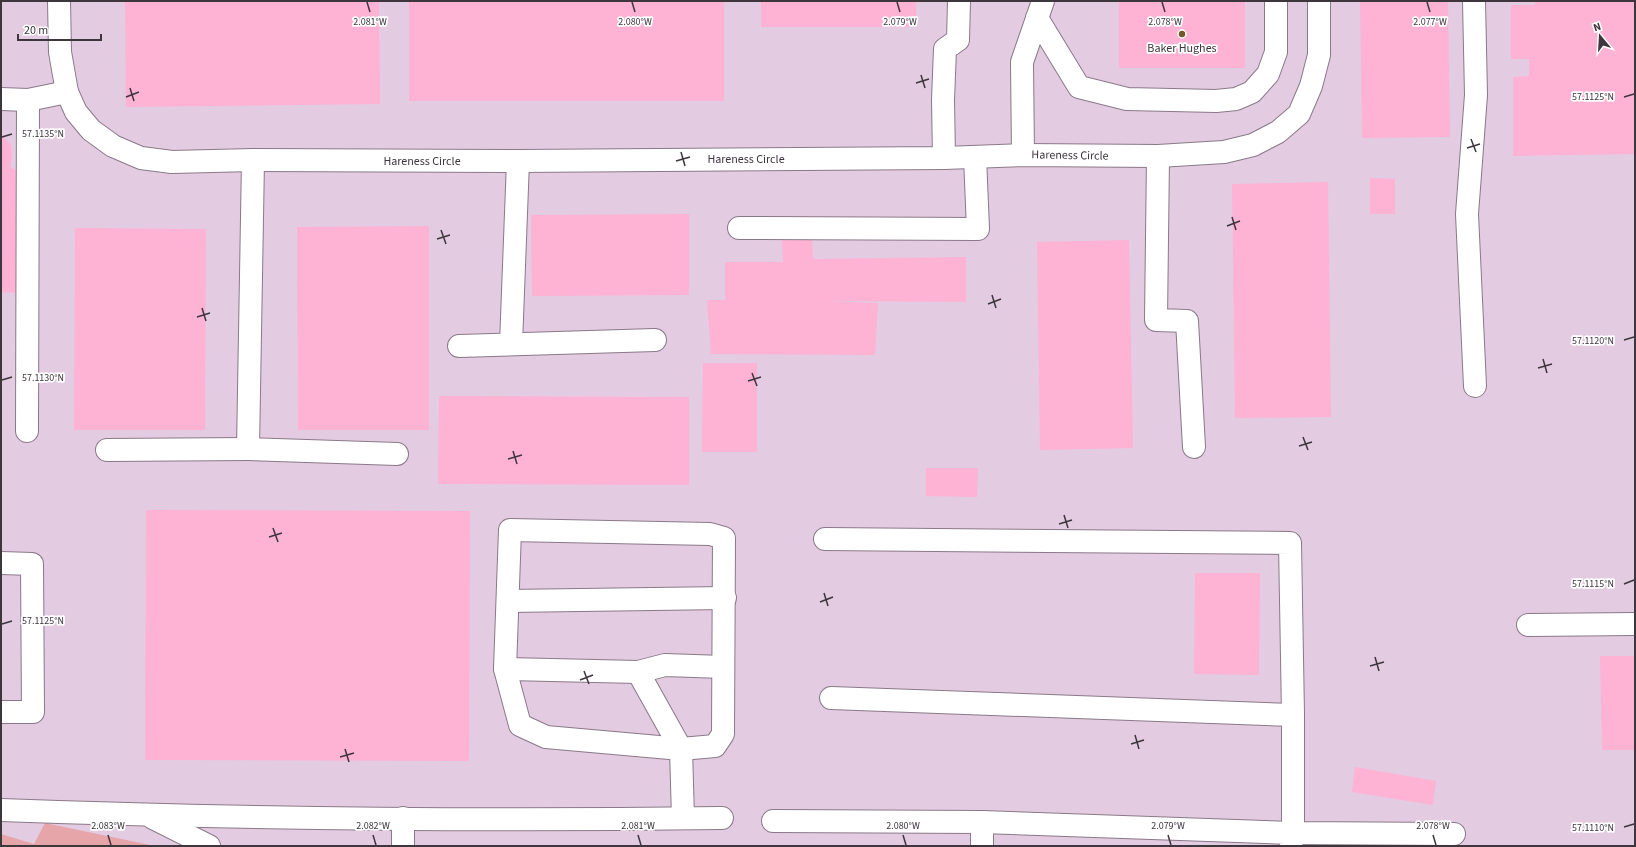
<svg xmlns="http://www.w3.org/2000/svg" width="1636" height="847" font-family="'Source Sans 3',sans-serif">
<rect width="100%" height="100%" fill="#eddaec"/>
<rect fill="#e3cbe2" x="1" y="1" width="1634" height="845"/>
<path fill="#e6a5a9" d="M45,823l110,23h-154v-12l33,10z"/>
<g fill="#feb2d4">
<path d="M125,1h254l1,103 -254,3z"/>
<rect x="409" y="1" width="315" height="100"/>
<rect x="761" y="1" width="155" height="26"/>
<rect x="1119" y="1" width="126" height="67"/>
<path d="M1360,1h88l2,136 -88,1z"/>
<path d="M1535,1h100v153l-122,2v-79l16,-1v-17h-18v-54h24z"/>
<path d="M1,134l10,11 1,11 -2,11 8,4 -1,122 -16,-1z"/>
<path d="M1370,178l25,1v35h-25z"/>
<path d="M1328,182l3,235 -96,1 -3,-234z"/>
<path d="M689,214v81l-157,1 -1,-81z"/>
<path d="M429,226v204h-131l-1,-203z"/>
<path d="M75,228l131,1 -1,201h-131z"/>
<path d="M782,238h30l1,21 153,-2v45l-144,-1 56,2 -3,52 -164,-1 -4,-54h18v-38h58z"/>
<path d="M1129,240l4,208 -93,2 -3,-208z"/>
<path d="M703,363h54v89h-55z"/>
<path d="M439,396l250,1v88l-251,-1z"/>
<path d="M926,468h52l-1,29 -51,-1z"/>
<path d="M146,510l324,1 -1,250 -324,-1z"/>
<path d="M1195,573h65l-1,102 -65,-1z"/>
<path d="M1600,656h35v94h-33z"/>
<path d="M1355,767l81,14 -3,24 -81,-13z"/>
</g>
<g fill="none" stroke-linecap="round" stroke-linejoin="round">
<defs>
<g id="minor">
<path d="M59,1l1,51 7,40 9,20 15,18 22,16 28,12 31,4 81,-2 265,1 426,-3 79,-3 135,1 66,-4 29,-7 25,-13 21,-18 12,-28 8,-31v-54"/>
<path d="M1474,1l2,94 -9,119 8,172"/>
<path d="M1037,18l42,69 48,12 89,2 20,-2 16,-7 16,-18 8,-22v-51"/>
<path d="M1,99l27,1 39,-8"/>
<path d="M1023,155l-1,-93 21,-61"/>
<path d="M1158,156l-2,164 31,1 7,126"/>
<path d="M944,158l-1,-58 2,-51 13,-9 1,-39"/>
<path d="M253,160l-5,289 149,5"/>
<path d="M739,228l239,1 -3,-72"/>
<path d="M511,344l7,-183"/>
<path d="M459,346l196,-6"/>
<path d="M27,431l1,-331"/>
<path d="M107,450l141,-1"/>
<path d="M510,530l200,4 14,4 -1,196 -8,12 -34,3 -135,-12 -26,-12 -15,-56z"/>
<path d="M825,539l465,4 3,172v118l161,1"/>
<path d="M1,563l31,1 1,148h-32"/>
<path d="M508,601l217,-3"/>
<path d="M1528,625l107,-1"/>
<path d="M505,669l133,3 27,-7 58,2"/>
<path d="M638,672l43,77 2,69"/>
<path d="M831,698l462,17"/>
<path d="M1,810c240,9 481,11 721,8"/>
<path d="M153,818l56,28"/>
<path d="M403,818v28"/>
<path d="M773,821l209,1 311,11 -2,13"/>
<path d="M982,822v24"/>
</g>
</defs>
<use href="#minor" stroke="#8a7989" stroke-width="24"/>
<use href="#minor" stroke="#fff" stroke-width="22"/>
</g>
<path fill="none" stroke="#3d363d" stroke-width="1.5" d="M367,2l3,10M632,2l3,10M897,2l3,10M1162,2l3,10M1427,2l3,10M921,75l4,13M916,83l13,-4M130,88l4,13M126,97l13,-5M1624,97l10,-3M2,137l10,-3M1471,139l5,13M1467,148l13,-4M681,152l4,14M676,161l14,-4M1232,217l4,13M1227,226l13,-5M441,230l5,14M437,239l13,-4M992,295l4,13M988,304l13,-5M202,308l4,13M197,317l13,-4M1624,340l10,-3M1543,359l4,14M1538,368l14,-4M752,373l5,13M2,380l10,-3M748,381l13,-4M1303,437l5,13M1299,446l13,-4M513,451l4,13M508,459l14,-4M1064,515l4,13M1059,524l13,-4M273,528l5,14M269,537l13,-4M1624,584l10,-4M824,593l4,13M820,602l13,-5M2,624l10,-3M1375,657l4,14M1370,666l14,-4M584,671l5,13M580,680l13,-5M1135,735l4,14M1131,744l13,-4M345,749l4,13M340,757l14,-4M1624,827l10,-3M108,835l3,10M373,835l3,10M638,835l3,10M903,835l3,10M1168,835l3,10M1433,835l3,10"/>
<circle fill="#705b2a" stroke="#fff" stroke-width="1.5" cx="1182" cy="34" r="4"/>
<g text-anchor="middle" stroke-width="3.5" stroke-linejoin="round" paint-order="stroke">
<g font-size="12" fill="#3d363d" stroke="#fff">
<text x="1182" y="52">Baker Hughes</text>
</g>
<g font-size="12" fill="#3d363d" stroke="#fff">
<text transform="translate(1070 155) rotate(1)" y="4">Hareness Circle</text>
<text x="746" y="163">Hareness Circle</text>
<text x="422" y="165">Hareness Circle</text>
</g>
</g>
<g font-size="10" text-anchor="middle" fill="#3d363d" stroke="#fff" stroke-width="3.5" stroke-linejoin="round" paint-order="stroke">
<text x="370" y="25">2.081°W</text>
<text x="635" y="25">2.080°W</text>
<text x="900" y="25">2.079°W</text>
<text x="1165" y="25">2.078°W</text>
<text x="1430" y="25">2.077°W</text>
<text x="1593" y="100">57.1125°N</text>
<text x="43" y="137">57.1135°N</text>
<text x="1593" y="344">57.1120°N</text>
<text x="43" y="381">57.1130°N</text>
<text x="1593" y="587">57.1115°N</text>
<text x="43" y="624">57.1125°N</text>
<text x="108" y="829">2.083°W</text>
<text x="373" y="829">2.082°W</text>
<text x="638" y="829">2.081°W</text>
<text x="903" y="829">2.080°W</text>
<text x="1168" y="829">2.079°W</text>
<text x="1433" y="829">2.078°W</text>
<text x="1593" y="831">57.1110°N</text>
</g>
<rect width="1636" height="847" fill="none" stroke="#3d363d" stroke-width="4"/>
<g transform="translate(1600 36) rotate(342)" stroke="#ffffff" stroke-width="3" paint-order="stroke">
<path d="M0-3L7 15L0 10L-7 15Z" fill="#3d363d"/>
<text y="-6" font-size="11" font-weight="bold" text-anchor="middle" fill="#3d363d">N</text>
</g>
<path d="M18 34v6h83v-6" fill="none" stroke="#3d363d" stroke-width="2"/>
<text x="24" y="34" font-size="12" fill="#3d363d" stroke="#ffffff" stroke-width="3" paint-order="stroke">20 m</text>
</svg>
